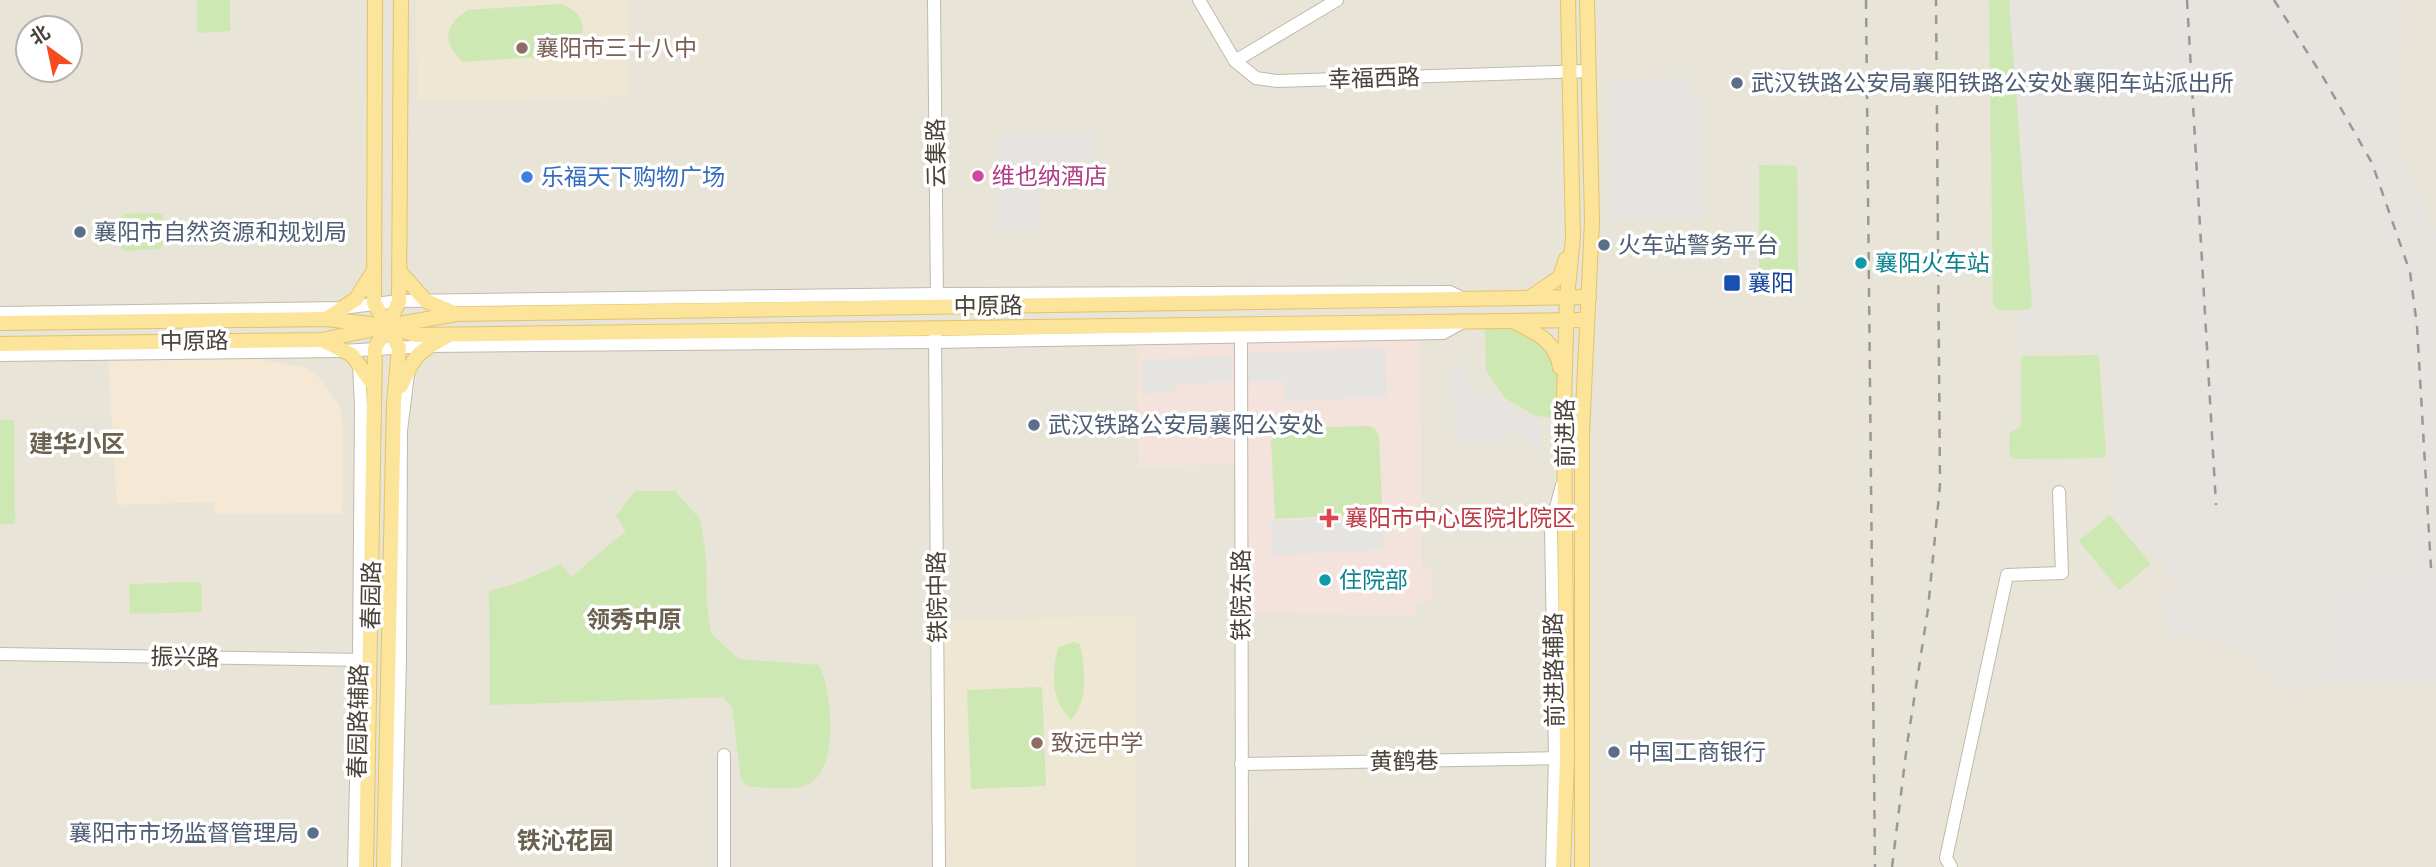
<svg xmlns="http://www.w3.org/2000/svg" width="2436" height="867" font-family="'Roboto Condensed','Noto Sans SC',sans-serif">
<rect width="100%" height="100%" fill="#f4f2e9"/>
<path fill="#e8e4d7" fill-rule="evenodd" d="M0,0h2436v867h-2436zM28,28h42v42h-42z"/>
<path fill="#f5e9d5" d="M252,358l55,10 15,12 18,26 3,31 -1,77h-127l-1,-12 -97,3 -9,-145z"/>
<path fill="#e7e3de" d="M2002,0h401l-3,157 36,74v454l-97,-4 -32,9h-21l-43,-39 -55,-17 -18,2 -11,-37 18,-18 -66,-67 -1,-80 -9,-81 -82,-2z"/>
<g fill="#ede7d4">
<path d="M416,0h212l-1,97 -209,4z"/>
<path d="M1136,616l-1,251h-196l-2,-247z"/>
</g>
<path fill="#f4e2dd" d="M1421,339l1,229 9,1 1,32 -15,1 -1,14 -180,-3v-148l-98,1 -1,-123z"/>
<g fill="#cde8b3">
<path d="M197,0h33v31l-33,2z"/>
<path d="M1989,0h20l23,305 -4,5h-30l-5,-6z"/>
<path d="M561,4c27,10 28,32 8,51l-107,7c-20,-22 -18,-35 5,-52z"/>
<path d="M1759,165l38,1 1,109 -39,2z"/>
<path d="M159,213l4,3v28l-4,5 -33,2 -5,-4v-30l4,-3z"/>
<path d="M1485,322h29l44,33 7,64 -29,-3 -31,-18 -19,-27z"/>
<path d="M2097,355l2,3 7,96 -4,4 -87,1 -5,-3 -1,-20 2,-4 10,-5v-68l3,-3z"/>
<path d="M0,420h14l1,104h-15z"/>
<path d="M1370,426l6,4 3,6 3,68 -4,8 -5,2 -98,5 -4,-78 4,-9 9,-4z"/>
<path d="M635,491h40l25,28 6,37 1,50 4,28 28,25 80,6c13,26 22,110 -15,121 -11,4 -41,1 -55,1l-8,-7 -9,-73 -9,-10 -233,8 -1,-114 29,-8 43,-19 10,13 55,-46 -10,-15z"/>
<path d="M2110,515l41,49 -32,26 -40,-49z"/>
<path d="M201,582l1,30 -72,2 -1,-30z"/>
<path d="M1074,642l6,2c5,27 9,54 -9,76 -21,-21 -19,-46 -13,-73z"/>
<path d="M1042,687l4,99 -75,3 -4,-99z"/>
</g>
<g fill="#e6e4e1">
<path d="M1693,78l-1,22h8v106l6,1v9l-94,5 1,-142z"/>
<path d="M998,135h96v38h-56v57h-40z"/>
<path d="M1385,348l2,49 -102,4 -1,-20 -36,1 -1,-29z"/>
<path d="M1232,356l1,26 -58,2v8l-32,2 -1,-34z"/>
<path d="M1469,365l1,22 8,7 20,3 27,20 15,4v35l-29,-26 -10,10 -46,2 -3,-76z"/>
<path d="M1384,517l1,33 -113,5 -1,-34z"/>
<path d="M2436,586v90l-91,-3 -4,-83z"/>
</g>
<g fill="none" stroke-linecap="round" stroke-linejoin="round">
<defs>
<g id="minor">
<path d="M934,0l3,301"/>
<path d="M1199,0l36,61 21,17 21,3 312,-10"/>
<path d="M1235,61l102,-61"/>
<path d="M0,313l342,-5 57,-7 538,-7 513,-2 14,7"/>
<path d="M1241,328l1,539"/>
<path d="M935,335l4,532"/>
<path d="M0,355l342,-4 86,-5 506,-4 509,-9 20,-11"/>
<path d="M0,654l366,6"/>
<path d="M724,755v112"/>
<path d="M1241,764l322,-6"/>
<path d="M354,867l5,-207 2,-254 -2,-41"/>
<path d="M395,867l5,-208 1,-228 7,-57"/>
<path d="M1552,867l3,-109 -4,-232 11,-41"/>
<path d="M1951,867l-5,-9 61,-283 55,-2 -3,-81"/>
</g>
<g id="major">
<path d="M400,272l26,29 28,12"/>
<path d="M1529,298l31,-21 6,-18"/>
<path d="M326,319l30,-20 17,-27"/>
<path d="M1515,322c21,11 41,19 45,45"/>
<path d="M0,323l326,-4 62,7 68,-12 1133,-17"/>
<path d="M322,340l30,15 22,31"/>
<path d="M0,344l322,-4 66,-14 28,9 1171,-15"/>
<path d="M401,386c13,-31 17,-34 46,-50"/>
<path d="M366,867l9,-519 13,-22 -14,-23 1,-303"/>
<path d="M384,867l10,-464 5,-55 -11,-22 11,-25 2,-301"/>
<path d="M1563,867l4,-109 -3,-358 3,-103 6,-59 -5,-238"/>
<path d="M1582,867v-435l10,-211 -5,-221"/>
</g>
</defs>
<use href="#minor" stroke="#c0baac" stroke-width="14"/>
<use href="#major" stroke="#e2c46a" stroke-width="16"/>
<use href="#minor" stroke="#fff" stroke-width="12"/>
<use href="#major" stroke="#fce59a" stroke-width="14"/>
<g stroke="#989898" stroke-width="2.5" stroke-dasharray="9 9" stroke-linecap="butt">
<path d="M1866,0l9,867"/>
<path d="M2187,0l29,505"/>
<path d="M2274,0l49,77 49,86 38,109 7,54 14,242"/>
<path d="M1892,867l15,-122 21,-136 12,-124 -4,-485"/>
</g>
</g>
<g fill="#8d6e63" stroke="#fff" stroke-width="2.5">
<circle cx="522" cy="48" r="7"/>
<circle cx="1037" cy="743" r="7"/>
</g>
<g fill="#5c6f8a" stroke="#fff" stroke-width="2.5">
<circle cx="1737" cy="83" r="7"/>
<circle cx="80" cy="232" r="7"/>
<circle cx="1604" cy="245" r="7"/>
<circle cx="1034" cy="425" r="7"/>
<circle cx="1614" cy="752" r="7"/>
<circle cx="313" cy="833" r="7"/>
</g>
<circle fill="#d1479c" stroke="#fff" stroke-width="2.5" cx="978" cy="176" r="7"/>
<circle fill="#3f7fe0" stroke="#fff" stroke-width="2.5" cx="527" cy="177" r="7"/>
<g fill="#0f9aa8" stroke="#fff" stroke-width="2.5">
<circle cx="1861" cy="263" r="7"/>
<circle cx="1325" cy="580" r="7"/>
</g>
<rect fill="#1a4fb4" stroke="#fff" stroke-width="2.5" x="1723" y="274" width="18" height="18" rx="3.5"/>
<path fill="#e0444e" stroke="#fff" stroke-width="2.5" d="M1325.5 507.5h7v7h7v7h-7v7h-7v-7h-7v-7h7z"/>
<g text-anchor="middle" stroke-width="7" stroke-linejoin="round" paint-order="stroke">
<g font-size="23" fill="#785e54" stroke="#fff" text-anchor="start">
<text x="536" y="56">襄阳市三十八中</text>
<text x="1051" y="751">致远中学</text>
</g>
<g font-size="23" fill="#484238" stroke="#fff">
<text transform="translate(1374 78) rotate(-2)" y="8">幸福西路</text>
<text transform="translate(936 153) rotate(-91)" y="8">云集路</text>
<text transform="translate(988 306) rotate(-1)" y="8">中原路</text>
<text transform="translate(194 341) rotate(-1)" y="8">中原路</text>
<text transform="translate(1565 433) rotate(-90)" y="8">前进路</text>
<text transform="translate(371 595) rotate(-89)" y="8">春园路</text>
<text transform="translate(1241 595) rotate(-90)" y="8">铁院东路</text>
<text transform="translate(937 597) rotate(-91)" y="8">铁院中路</text>
<text transform="translate(185 657) rotate(1)" y="8">振兴路</text>
<text transform="translate(1554 670) rotate(-91)" y="8">前进路辅路</text>
<text transform="translate(358 721) rotate(-89)" y="8">春园路辅路</text>
<text transform="translate(1404 761) rotate(-1)" y="8">黄鹤巷</text>
</g>
<g font-size="23" fill="#4e5e75" stroke="#fff" text-anchor="start">
<text x="1751" y="91">武汉铁路公安局襄阳铁路公安处襄阳车站派出所</text>
<text x="94" y="240">襄阳市自然资源和规划局</text>
<text x="1618" y="253">火车站警务平台</text>
<text x="1048" y="433">武汉铁路公安局襄阳公安处</text>
<text x="1628" y="760">中国工商银行</text>
<text x="299" y="841" text-anchor="end">襄阳市市场监督管理局</text>
</g>
<g font-size="23" fill="#b23c85" stroke="#fff" text-anchor="start">
<text x="992" y="184">维也纳酒店</text>
</g>
<g font-size="23" fill="#366cbe" stroke="#fff" text-anchor="start">
<text x="541" y="185">乐福天下购物广场</text>
</g>
<g font-size="23" fill="#0d838f" stroke="#fff" text-anchor="start">
<text x="1875" y="271">襄阳火车站</text>
<text x="1339" y="588">住院部</text>
</g>
<g font-size="23" fill="#164399" stroke="#fff" text-anchor="start">
<text x="1748" y="291">襄阳</text>
</g>
<g font-size="23" fill="#be3a42" stroke="#fff" text-anchor="start">
<text x="1345" y="526">襄阳市中心医院北院区</text>
</g>
<g font-size="24" font-weight="bold" fill="#6b614f" stroke="#fff">
<text x="77" y="452">建华小区</text>
<text x="634" y="628">领秀中原</text>
<text x="565" y="849">铁沁花园</text>
</g>
</g>
<g transform="translate(49 49) rotate(327)"><circle r="33" fill="#ffffff" stroke="#b6b3af" stroke-width="2"/>
<path d="M0-5L12 26L0 18L-12 26Z" fill="#f64a1f"/>
<text y="-10" font-size="19" font-weight="bold" text-anchor="middle" fill="#484238">北</text>
</g>
</svg>
